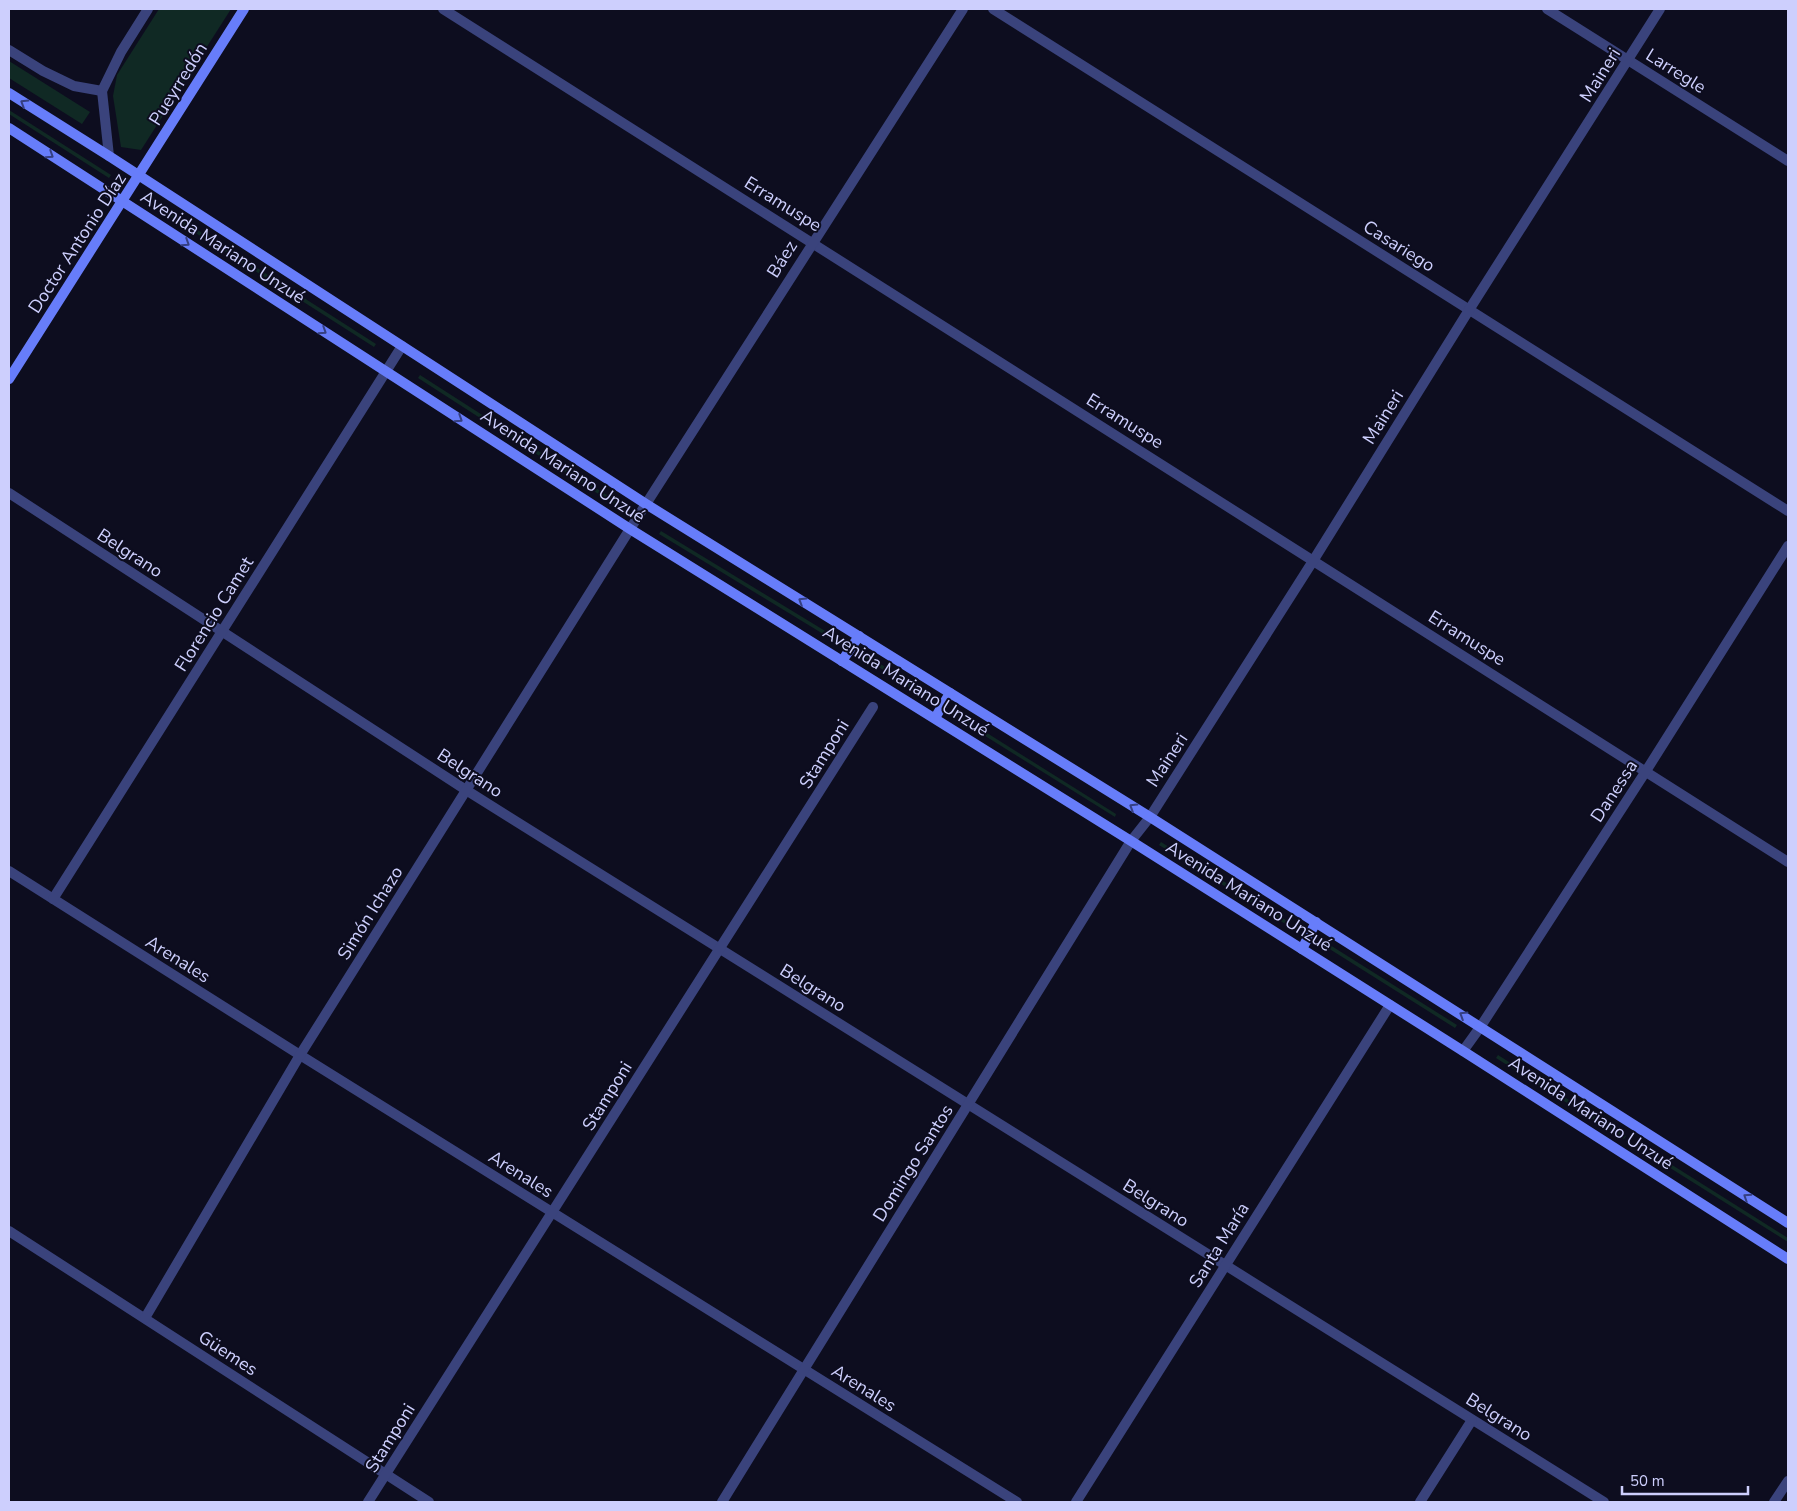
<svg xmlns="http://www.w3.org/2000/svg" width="1797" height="1511" font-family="'Nunito Sans',sans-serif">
<rect width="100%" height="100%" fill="#0d0d1f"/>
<g fill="#102924">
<path d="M159,9h72l-90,141 -20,-3 -8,-51 4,-21z"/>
<path d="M9,61l81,51 -8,12 -73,-46z"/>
<path d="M9,110l102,65 -2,3 -100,-64z"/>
<path d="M160,206l216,138 -2,3 -216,-138z"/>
<path d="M420,375l196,126 -2,3 -196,-126z"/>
<path d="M661,531l179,109 -2,3 -179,-109z"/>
<path d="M864,653l56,37 -2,3 -56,-37z"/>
<path d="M960,716l156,98 -1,3 -157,-98z"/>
<path d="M1161,842l128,80 -2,3 -128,-80z"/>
<path d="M1330,945l127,80 -2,3 -127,-80z"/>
<path d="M1498,1055l128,81 -2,3 -128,-81z"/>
<path d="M1669,1163l119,75v4l-121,-76z"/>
</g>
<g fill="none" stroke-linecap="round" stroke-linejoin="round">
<g stroke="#3a437c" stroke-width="10">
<path d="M443,9l1345,853"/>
<path d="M993,9l795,502"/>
<path d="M1547,9l241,152"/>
<path d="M9,50l34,21 31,15 28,5"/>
<path d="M109,156l-7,-65 19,-39 27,-43"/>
<path d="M9,493l457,297 1138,712"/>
<path d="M9,871l291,184 717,447"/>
<path d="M53,899l349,-553"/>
<path d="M1463,1051l18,-25 165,-255 142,-225"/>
<path d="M9,1231l420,271"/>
<path d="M145,1318l155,-263 330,-526 333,-520"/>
<path d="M368,1502l505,-795"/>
<path d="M722,1502l409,-661 19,-24 163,-256 156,-251 191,-301"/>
<path d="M1076,1502l314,-497"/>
<path d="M1420,1502l52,-82"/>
<path d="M1774,1502l14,-21"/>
</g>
<g stroke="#677dfa" stroke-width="10">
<path d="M9,93l100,63 537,348 504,313 638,406"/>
<path d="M9,128l621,401 501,312 332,210 325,208"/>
<path d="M9,379l235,-370"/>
<path d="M842,661l17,-25"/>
<path d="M935,718l15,-25"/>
<path d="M1302,949l14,-27"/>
</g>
</g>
<defs><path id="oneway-chevron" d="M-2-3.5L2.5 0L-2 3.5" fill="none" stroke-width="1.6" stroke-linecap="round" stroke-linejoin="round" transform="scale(1.25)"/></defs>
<g stroke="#353f82">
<use href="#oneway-chevron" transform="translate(24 103) rotate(-148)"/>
<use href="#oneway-chevron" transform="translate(50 155) rotate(33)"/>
<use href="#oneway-chevron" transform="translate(186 243) rotate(33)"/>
<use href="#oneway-chevron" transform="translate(323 331) rotate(33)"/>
<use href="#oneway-chevron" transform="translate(459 419) rotate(33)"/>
<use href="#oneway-chevron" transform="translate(802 601) rotate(-148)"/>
<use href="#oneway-chevron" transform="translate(1133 807) rotate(-148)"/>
<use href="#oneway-chevron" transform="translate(1463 1015) rotate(-148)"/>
<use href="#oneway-chevron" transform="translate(1747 1197) rotate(-147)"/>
</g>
<g text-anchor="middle" stroke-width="4" stroke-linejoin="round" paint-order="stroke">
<g font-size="18" fill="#cdcffd" stroke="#0d0d1f">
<text transform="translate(1676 71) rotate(32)" y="6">Larregle</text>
<text transform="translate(1600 75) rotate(-58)" y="6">Maineri</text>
<text transform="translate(178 84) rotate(-58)" y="6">Pueyrredón</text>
<text transform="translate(783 204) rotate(32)" y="6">Erramuspe</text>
<text transform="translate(77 243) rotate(-57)" y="6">Doctor Antonio Díaz</text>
<text transform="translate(1399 246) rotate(32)" y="6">Casariego</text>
<text transform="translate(223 247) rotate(33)" y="6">Avenida Mariano Unzué</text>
<text transform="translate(782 259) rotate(-58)" y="6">Báez</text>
<text transform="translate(1383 417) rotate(-58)" y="6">Maineri</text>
<text transform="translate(1125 421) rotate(32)" y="6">Erramuspe</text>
<text transform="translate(563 466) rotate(33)" y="6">Avenida Mariano Unzué</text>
<text transform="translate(130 553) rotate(33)" y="6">Belgrano</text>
<text transform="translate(214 614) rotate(-58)" y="6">Florencio Camet</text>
<text transform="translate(1467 638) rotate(32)" y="6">Erramuspe</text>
<text transform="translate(906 681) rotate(32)" y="6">Avenida Mariano Unzué</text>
<text transform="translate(824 754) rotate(-58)" y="6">Stamponi</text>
<text transform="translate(1167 760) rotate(-57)" y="6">Maineri</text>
<text transform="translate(470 773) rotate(33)" y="6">Belgrano</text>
<text transform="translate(1614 791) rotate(-57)" y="6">Danessa</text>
<text transform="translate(1249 896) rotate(32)" y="6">Avenida Mariano Unzué</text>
<text transform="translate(370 913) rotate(-58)" y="6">Simón Ichazo</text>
<text transform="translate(178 959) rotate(32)" y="6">Arenales</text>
<text transform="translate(813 988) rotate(32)" y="6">Belgrano</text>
<text transform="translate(607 1096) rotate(-58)" y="6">Stamponi</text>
<text transform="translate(1591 1113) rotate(33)" y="6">Avenida Mariano Unzué</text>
<text transform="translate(913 1163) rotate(-58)" y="6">Domingo Santos</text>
<text transform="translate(521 1174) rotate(32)" y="6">Arenales</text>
<text transform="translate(1156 1203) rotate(32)" y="6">Belgrano</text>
<text transform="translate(1219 1245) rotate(-58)" y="6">Santa María</text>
<text transform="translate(228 1353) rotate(33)" y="6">Güemes</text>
<text transform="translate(864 1388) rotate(32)" y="6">Arenales</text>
<text transform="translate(1499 1417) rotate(32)" y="6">Belgrano</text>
<text transform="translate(390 1438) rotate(-58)" y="6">Stamponi</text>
</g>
</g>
<rect width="1797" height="1511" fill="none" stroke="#cdcffd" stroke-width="20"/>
<path d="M1622 1486v8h126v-8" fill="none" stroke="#cdcffd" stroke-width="2.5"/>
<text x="1630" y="1486" font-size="15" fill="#cdcffd" stroke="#0d0d1f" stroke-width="4" paint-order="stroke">50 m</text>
</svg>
